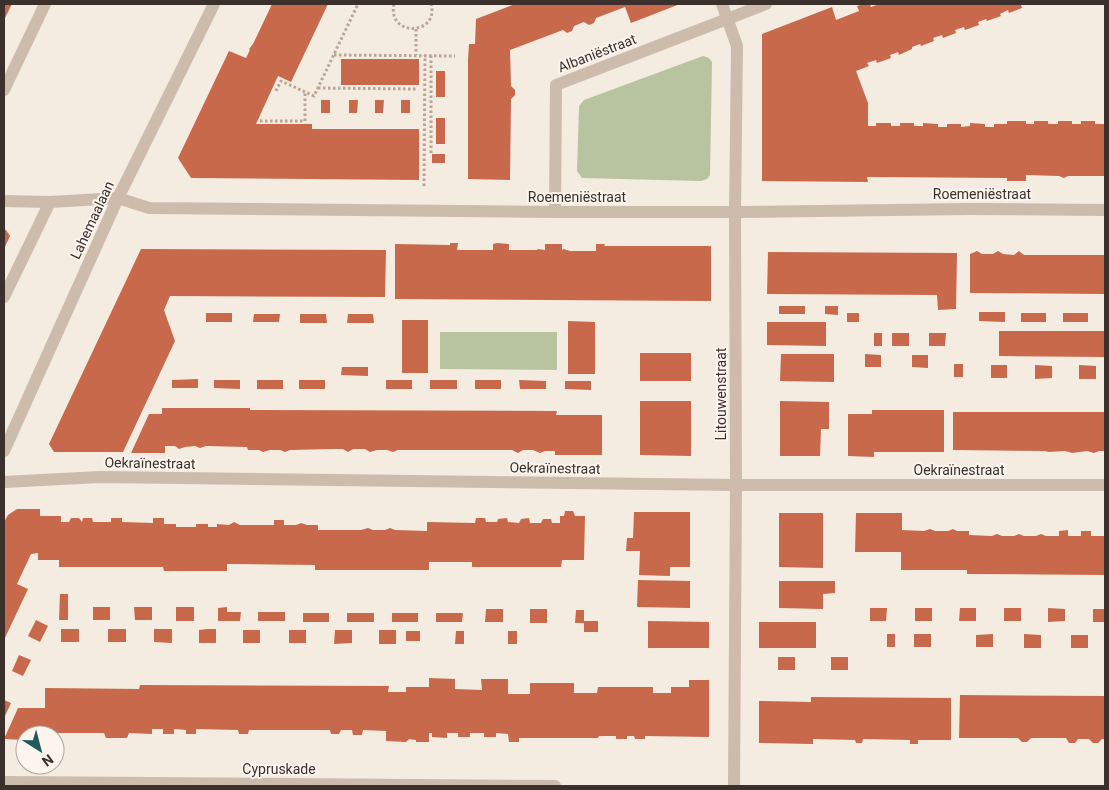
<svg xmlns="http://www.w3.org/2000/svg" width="1109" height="790" font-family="Roboto,sans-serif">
<rect width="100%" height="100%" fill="#f4ebe1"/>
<g fill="#b8c4a0">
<path d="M703,56l6,2 3,4 -2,113 -3,4 -6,2 -119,-3 -5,-7 2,-65 5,-6z"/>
<path d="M440,332h117v38l-117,-1z"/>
</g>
<g fill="#c8694b">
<path d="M4,4h8l-8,16z"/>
<path d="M272,4h56l-37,78 -13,-6 -22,48h56v5h107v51l-228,-2 -13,-20 51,-107 17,7 4,-8 -1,-1 4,-5z"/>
<path d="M515,4h165l-49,19 -6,-16 -29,11 -2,5 -5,2 -5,-3 -10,4 -2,5 -5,2 -4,-3 -53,20 1,36 4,4v5l-4,4 -1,81 -42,-1v-119l1,-16h6l1,-25z"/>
<path d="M864,4h6l1,3 8,-3h146l-4,1 1,3 -13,5 -1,-3 -8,4 1,2 -14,5 -1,-2 -8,3 1,3 -14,5 -1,-3 -9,3 1,3 -13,5 -1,-3 -9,3 1,3 -13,5 -1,-2 -8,3v2l-13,6 -1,-3 -8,3 1,3 -14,5 -1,-3 -9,3 2,3 -13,5 12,32v23h8v-3h15v3h9v-3h14v3h9v-3l15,1v3h9v-3h14v3l9,-1v-3l15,1v3h9v-3h13v-3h19v3h8v-3h14v3h10v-3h14v3h9v-3h14v3h10v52h-37l-4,2 -5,-2 -33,-1v6h-19v-3l-140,-1 1,5 -106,-1v-147l70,-27 4,13 23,-9 -2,-5z"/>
<rect x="341" y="59" width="78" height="26"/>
<rect x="436" y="71" width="9" height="26"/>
<rect x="321" y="100" width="9" height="13"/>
<path d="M349,100h9l-1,13h-8z"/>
<path d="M375,100h9l-1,13h-8z"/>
<rect x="401" y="100" width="9" height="13"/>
<rect x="436" y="118" width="9" height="26"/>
<rect x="432" y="154" width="13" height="9"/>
<path d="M4,230h2l4,6 -6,13z"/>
<path d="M450,243h8l-1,7h36v-6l4,-1 12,1v6h28l1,-1 7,1v-6h17v6l2,-1 6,2h26v-7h9l-1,2h107v55l-316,-2v-55l55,1z"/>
<path d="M141,249l245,1 -1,47 -215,-1 -6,14 11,31 -52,111h-69l-5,-8z"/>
<path d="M977,251l5,3h11l5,-3 5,3 11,1 5,-4 5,4h81v39l-135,-1v-39z"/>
<path d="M768,252l189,1 -1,56 -18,1 -1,-15 -170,-1z"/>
<rect x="779" y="306" width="26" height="8"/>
<path d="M825,306h13v9l-13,-1z"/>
<path d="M979,312h26v10l-26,-1z"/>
<rect x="206" y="313" width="26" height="9"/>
<rect x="847" y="313" width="12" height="9"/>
<rect x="1021" y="313" width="25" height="9"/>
<rect x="1063" y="313" width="25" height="9"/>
<path d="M254,314h26l-1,8h-26z"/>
<path d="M300,314h26l1,9h-27z"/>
<path d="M348,314h25l1,9h-27z"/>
<rect x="402" y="320" width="26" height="53"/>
<path d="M568,321l27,1v52h-27z"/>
<path d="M767,322h59v24l-59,-1z"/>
<path d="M999,331h106v26l-106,-1z"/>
<rect x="874" y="333" width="8" height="13"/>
<rect x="892" y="333" width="17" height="13"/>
<path d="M929,333h17l-1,13h-16z"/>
<rect x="640" y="353" width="51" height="28"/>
<path d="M781,354h53v28l-54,-1z"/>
<path d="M865,354l16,1v12h-16z"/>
<path d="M912,355h16v13l-16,-1z"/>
<rect x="954" y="364" width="9" height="13"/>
<rect x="991" y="365" width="16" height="13"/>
<path d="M1035,365l17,1v12l-17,1z"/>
<path d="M1079,365l17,1v13h-17z"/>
<path d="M342,367h26v9l-27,-1z"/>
<path d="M198,379v9h-26v-8z"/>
<path d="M214,380h26v9l-26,-1z"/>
<rect x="257" y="380" width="26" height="9"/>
<rect x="299" y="380" width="26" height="9"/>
<rect x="386" y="380" width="26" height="9"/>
<rect x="430" y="380" width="27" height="9"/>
<rect x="475" y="380" width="26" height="9"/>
<path d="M519,380l27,1v8h-26z"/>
<path d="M565,381h26v9l-26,-1z"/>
<path d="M640,401h51v55l-51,-1z"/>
<path d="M780,401l49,1v27h-8l-1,27h-40z"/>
<path d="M162,408h88v2l305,1h2l-1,4h46v40h-47v-4h-10l-5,2 -7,-3h-10l-5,3 -6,-3h-114l-5,2 -6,-2h-10l-7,2 -5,-3h-12l-5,3 -5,-3h-11l-42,1 -5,2 -5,-2h-10l-7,2 -4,-2h-11l-1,-3 -41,-1 -6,2 -5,-2 -10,1 -6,2 -4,-3h-10v7h-34l18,-39h13z"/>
<path d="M872,410h72v42h-70v5l-26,-1v-42h24z"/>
<path d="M953,412h152v39h-6l-5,2 -7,-2 -15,2 -7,-2 -16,1 -4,-1 -92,-1z"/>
<path d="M17,509h23v7h21v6h8l2,-4h8l3,4 1,-4h9l1,4h18v-4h11v4l31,1v-5h11v6h12v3h20v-3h12v3h9v-3l12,1 5,-3 6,3h34v-5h10v5h12l5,-2 6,2h11v5h43l7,-2 5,2h12l5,-2 5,2 32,1v-9l48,1 1,-5h9l1,4h11l1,-3 9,-1 1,4 11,1 2,-4 8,-1 1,5h11l2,-4h8l1,4h8v-7h4l1,-5h8l2,5h10l-1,44h-22l-1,7h-89v-5h-43v8h-114v-5l-88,-1v7h-63l-1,-4h-104v-7h-21v-7l-7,1 -14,30 11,5 -24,51v-118l4,-7z"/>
<path d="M634,512h56v55h-20v9l-31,-1 1,-24h-14l1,-13h6z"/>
<path d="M779,513h44v55l-44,-1z"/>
<path d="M856,513h46v17l22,1 6,-2 5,2h13l5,-2 4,2h12v4l23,1 5,-2 5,2h12l5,-2 5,2h12l5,-2 5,2h13v-5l9,-1v6h13v-5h10v5h14v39l-138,-1v-4h-66v-18h-46z"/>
<path d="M638,580l52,1v27l-53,-1z"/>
<path d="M779,581h56v12l-12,1v15l-44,-1z"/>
<path d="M60,594h8v26h-9z"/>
<rect x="93" y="607" width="17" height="13"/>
<path d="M134,607h18v13h-17z"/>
<rect x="176" y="607" width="18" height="14"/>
<path d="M227,607v5h14l-1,9h-22v-13z"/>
<path d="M870,608h17l-1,13h-16z"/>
<rect x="915" y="608" width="17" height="13"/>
<path d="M960,608h16v13h-17z"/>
<rect x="1004" y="608" width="17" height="13"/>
<path d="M1048,608l17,1v12l-17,1z"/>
<path d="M486,609h17v13h-18z"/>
<rect x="530" y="609" width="17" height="14"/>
<rect x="1093" y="609" width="12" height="13"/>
<path d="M576,610h8v11h14v11h-14v-9h-9z"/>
<rect x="258" y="612" width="27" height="9"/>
<rect x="303" y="613" width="26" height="9"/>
<rect x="347" y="613" width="27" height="9"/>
<rect x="392" y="613" width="26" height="9"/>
<path d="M436,613h27l-1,9h-26z"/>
<path d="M36,620l12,6 -8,16 -12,-6z"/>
<path d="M648,621l61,1v26h-61z"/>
<rect x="759" y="622" width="57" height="26"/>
<rect x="61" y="629" width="18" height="13"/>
<rect x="108" y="629" width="18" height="13"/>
<path d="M154,629h18v14l-18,-1z"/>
<path d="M207,629h9v14h-17v-13z"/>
<rect x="243" y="630" width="17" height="13"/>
<rect x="289" y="630" width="17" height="13"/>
<path d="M335,630h17v13l-18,1z"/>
<rect x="379" y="630" width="17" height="14"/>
<rect x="406" y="631" width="14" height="10"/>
<path d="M456,631h8v13h-9z"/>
<rect x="508" y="631" width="9" height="13"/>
<rect x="887" y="634" width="8" height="13"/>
<rect x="914" y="634" width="17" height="13"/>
<path d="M993,634v13h-17v-12z"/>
<path d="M1024,634l17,1v13h-17z"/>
<rect x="1071" y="635" width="17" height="13"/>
<path d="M19,655l12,5 -8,16 -11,-5z"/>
<rect x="778" y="657" width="17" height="13"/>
<rect x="831" y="657" width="17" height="13"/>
<path d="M429,678l26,1v10l27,1 -1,-11h27v15h22v-11h44v10h23l1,-6h55v6h18v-6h18v-7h20v57l-64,-1v3h-10l-1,-3h-7v3h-11v-3h-17l-1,2h-79v4h-10l-1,-8 -12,-1v4h-12v-4h-14v4h-12v-4h-11v5l-15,-1v-4h-3v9h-13v-2l-7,-1 -3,3 -20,-1v-10l-23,-1 -1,5h-9l-1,-5h-11l-2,4h-8l-1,-4h-81l-1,4h-9l-1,-4 -42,-1v5h-10v-4l-12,-1v5h-11v-5h-11v5l-23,-1 -2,5h-21l-2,-5h-57v2h-22v5l-21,-1 14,-31h27v-20l94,1 1,-4 249,1 -1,6h18v-5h23z"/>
<path d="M960,695l145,1v43h-3l-4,4h-5l-4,-4h-11l-3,4h-6l-3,-5h-35l-4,4h-5l-4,-4h-59z"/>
<path d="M811,697l140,1v42h-33v4h-8v-4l-47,-1 -1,4h-6l-1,-3 -42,-1v5l-54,-1v-42l52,1z"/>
<path d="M4,700l7,3 -7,15z"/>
</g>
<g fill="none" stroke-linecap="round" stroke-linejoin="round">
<g stroke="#b9a596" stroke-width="3" stroke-dasharray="2.5 2.5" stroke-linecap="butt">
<path d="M394,4c-7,34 46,31 37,0"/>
<path d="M416,29v26"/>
<path d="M334,55l121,1"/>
<path d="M318,88l99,1"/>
<path d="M276,91l5,-10 33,15 44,-92"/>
<path d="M260,121h45v-29"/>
<path d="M431,153v-98"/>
<path d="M424,186l1,-131"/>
</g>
<g stroke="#cdbbac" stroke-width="12">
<path d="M722,4l15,42 -2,166 1,273 -2,301"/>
<path d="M4,90l41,-86"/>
<path d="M4,201l46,1 68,-4 31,10 406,4h180l233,-3 137,1"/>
<path d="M555,212l1,-127 210,-81"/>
<path d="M4,297l46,-95"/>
<path d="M4,451l114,-253 96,-194"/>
<path d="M4,482l96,-5 636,8h369"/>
<path d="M4,782l551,4"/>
</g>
</g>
<g text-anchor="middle" stroke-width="4" stroke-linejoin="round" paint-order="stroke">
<g font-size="14" fill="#3b302b" stroke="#fbf5ee">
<text transform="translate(597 53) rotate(-21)" y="5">Albaniëstraat</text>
<text x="982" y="199">Roemeniëstraat</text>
<text x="577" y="202">Roemeniëstraat</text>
<text transform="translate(92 220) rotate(-65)" y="5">Lahemaalaan</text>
<text transform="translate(721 394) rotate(-90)" y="5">Litouwenstraat</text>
<text transform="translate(150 463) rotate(1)" y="5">Oekraïnestraat</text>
<text transform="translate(555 468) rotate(1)" y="5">Oekraïnestraat</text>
<text x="959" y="475">Oekraïnestraat</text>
<text x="279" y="774">Cypruskade</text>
</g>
</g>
<rect width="1109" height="790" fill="none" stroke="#3b302b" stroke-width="10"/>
<g transform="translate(40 750) rotate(144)"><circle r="24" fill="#fbf5ee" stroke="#aea6a0"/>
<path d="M0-4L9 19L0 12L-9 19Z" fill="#1f5a5e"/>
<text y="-8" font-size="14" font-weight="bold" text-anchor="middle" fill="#3b302b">N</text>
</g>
</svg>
